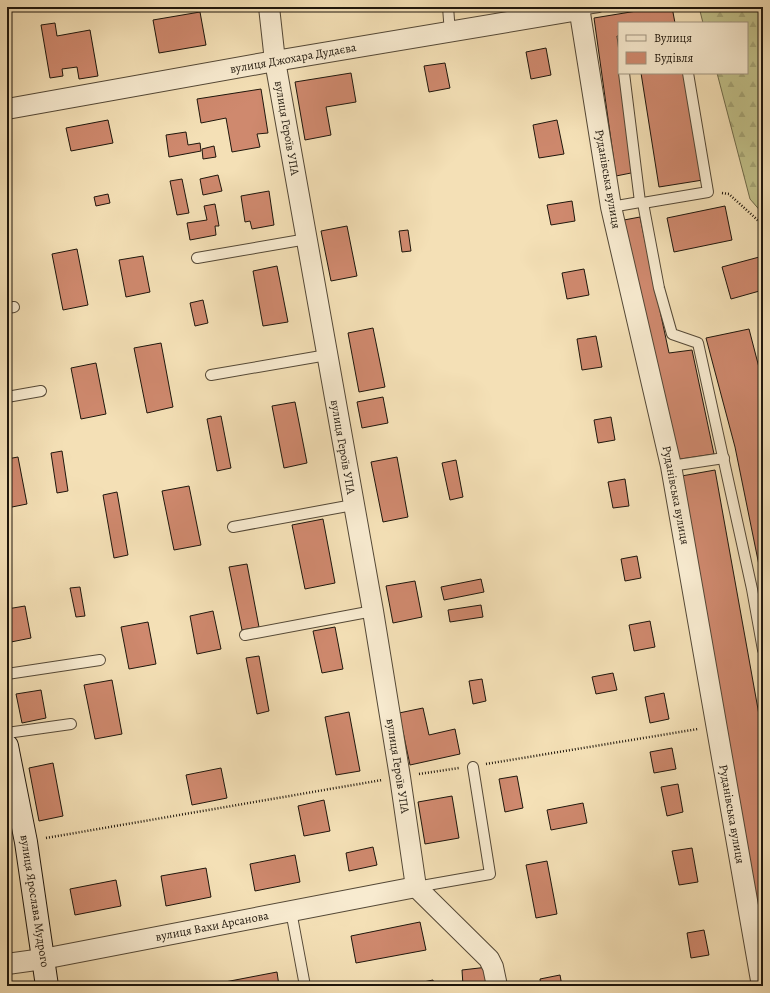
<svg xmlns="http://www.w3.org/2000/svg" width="770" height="993" font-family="Alegreya,serif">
<defs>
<pattern id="forest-firs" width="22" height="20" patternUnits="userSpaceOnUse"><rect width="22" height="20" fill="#c1c18a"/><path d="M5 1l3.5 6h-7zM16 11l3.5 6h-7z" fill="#a5a576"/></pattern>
</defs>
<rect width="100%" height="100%" fill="#f4e0b6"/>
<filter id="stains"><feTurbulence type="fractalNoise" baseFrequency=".005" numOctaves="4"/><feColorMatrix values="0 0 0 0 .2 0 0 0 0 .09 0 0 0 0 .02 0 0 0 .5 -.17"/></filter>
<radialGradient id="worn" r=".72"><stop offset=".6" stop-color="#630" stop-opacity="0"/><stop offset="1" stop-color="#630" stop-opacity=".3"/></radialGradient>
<path fill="url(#forest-firs)" stroke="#706c4b" d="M699,7h64v207l-13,-15 -33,-126h30v-50h-44z"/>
<g fill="#cf896e" stroke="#1e160c">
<path d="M654,7h18l3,16h-56v13h-2l2,16v21h3l14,99 -20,4 -22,-158 61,-10z"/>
<path d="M200,12l6,33 -47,8 -6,-33z"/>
<path d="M55,23l2,13 33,-6 8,46 -19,3 -2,-12 -15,2 1,7 -13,2 -9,-53z"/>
<path d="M546,48l5,27 -20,4 -5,-27z"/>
<path d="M445,63l5,25 -21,4 -5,-26z"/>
<path d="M351,73l5,29 -30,5 5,28 -26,5 -10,-58z"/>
<path d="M641,73h43l19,107 -44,7z"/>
<path d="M261,89l7,44 -11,1 3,13 -28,5 -6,-34 -25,5 -4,-24z"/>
<path d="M108,120l5,23 -42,8 -5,-23z"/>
<path d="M557,120l7,34 -25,4 -6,-33z"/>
<path d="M186,132l2,13 12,-2 1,8 -32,6 -3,-22z"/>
<path d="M214,146l2,11 -13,2 -1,-10z"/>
<path d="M218,175l4,16 -19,4 -3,-16z"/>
<path d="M182,179l7,34 -12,2 -7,-34z"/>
<path d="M269,191l5,34 -22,4 -2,-8 -5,1 -4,-26z"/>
<path d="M108,194l2,9 -14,3 -2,-9z"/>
<path d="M572,201l3,20 -24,4 -4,-20z"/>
<path d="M215,204l4,22h-4l1,9 -26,5 -3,-17 20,-3 -3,-14z"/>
<path d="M725,206l7,34 -58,12 -7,-34z"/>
<path d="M640,217l29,136 23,-3 22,104 -40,6 -50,-240z"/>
<path d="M347,226l10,50 -26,5 -10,-50z"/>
<path d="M408,230l3,21 -9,1 -3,-21z"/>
<path d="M77,249l11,56 -25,5 -11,-56z"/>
<path d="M143,256l7,36 -24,5 -7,-37z"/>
<path d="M763,256v34l-32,9 -9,-32z"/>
<path d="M277,266l11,56 -25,4 -10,-55z"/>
<path d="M584,269l5,26 -22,4 -5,-26z"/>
<path d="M203,300l5,23 -13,3 -5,-23z"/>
<path d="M373,328l12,59 -26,5 -11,-59z"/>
<path d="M749,329l14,54v202l-28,-138 -29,-109z"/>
<path d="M596,336l6,31 -20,3 -5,-31z"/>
<path d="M161,343l12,64 -26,6 -13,-65z"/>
<path d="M96,363l10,51 -25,5 -10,-51z"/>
<path d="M383,397l5,26 -26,5 -5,-26z"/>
<path d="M295,402l12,61 -23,5 -12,-62z"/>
<path d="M221,416l10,52 -14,3 -10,-52z"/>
<path d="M611,417l4,23 -17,3 -4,-23z"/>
<path d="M62,451l6,40 -11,2 -6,-40z"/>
<path d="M18,457l9,47 -20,4v-49z"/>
<path d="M397,457l11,60 -25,5 -12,-60z"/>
<path d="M456,460l7,37 -13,3 -8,-37z"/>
<path d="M715,470l48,267v207l-87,-467z"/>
<path d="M625,479l4,27 -16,2 -5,-26z"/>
<path d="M189,486l12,59 -27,5 -12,-59z"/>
<path d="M117,492l11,63 -14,3 -11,-63z"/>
<path d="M323,519l12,64 -30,6 -13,-64z"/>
<path d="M637,556l4,22 -16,3 -4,-22z"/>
<path d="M247,564l12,63 -17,3 -13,-63z"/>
<path d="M481,579l3,13 -40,8 -3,-13z"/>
<path d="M415,581l7,36 -29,6 -7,-37z"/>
<path d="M80,587l5,29 -9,1 -6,-29z"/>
<path d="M481,605l2,12 -33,5 -2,-12z"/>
<path d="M25,606l6,32 -20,4 -4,-19v-14z"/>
<path d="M213,611l8,38 -24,5 -7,-38z"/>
<path d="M650,621l5,26 -21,4 -5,-26z"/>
<path d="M148,622l8,42 -27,5 -8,-42z"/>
<path d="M335,627l8,42 -21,4 -9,-42z"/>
<path d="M259,656l10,55 -12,3 -11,-56z"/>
<path d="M613,673l4,17 -21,4 -4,-17z"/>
<path d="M482,679l4,22 -13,3 -4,-23z"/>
<path d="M112,680l10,54 -27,5 -11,-54z"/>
<path d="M41,690l5,28 -24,5 -6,-29z"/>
<path d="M664,693l5,26 -19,4 -5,-26z"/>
<path d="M423,708l6,27 26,-6 5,25 -50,11 -11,-52z"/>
<path d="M349,712l11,59 -24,4 -11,-58z"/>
<path d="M672,748l4,21 -22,4 -4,-21z"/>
<path d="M53,763l10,53 -24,5 -10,-53z"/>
<path d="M221,768l6,30 -35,7 -6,-30z"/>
<path d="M517,776l6,32 -18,4 -6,-33z"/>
<path d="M678,784l5,28 -16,4 -6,-29z"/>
<path d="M452,796l7,42 -34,6 -7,-42z"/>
<path d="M324,800l6,31 -26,5 -6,-30z"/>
<path d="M583,803l4,20 -36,7 -4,-20z"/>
<path d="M373,847l4,18 -28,6 -3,-18z"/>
<path d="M692,848l6,34 -19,3 -7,-34z"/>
<path d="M295,855l5,27 -45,9 -5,-27z"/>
<path d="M547,861l10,53 -21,4 -10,-53z"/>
<path d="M206,868l5,29 -45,9 -5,-30z"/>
<path d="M116,880l5,26 -46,9 -5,-26z"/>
<path d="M420,922l6,28 -70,13 -5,-27z"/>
<path d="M704,930l5,25 -18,3 -4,-25z"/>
<path d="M488,967l3,19h-28l-1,-16z"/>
<path d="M277,972l2,14h-75z"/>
<path d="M560,975l2,11h-21l-1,-7z"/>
<path d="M433,980l1,6h-30z"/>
</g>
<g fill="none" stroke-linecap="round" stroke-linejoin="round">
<defs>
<g id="lane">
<path d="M448,7l2,26"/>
<path d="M579,10l20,-3"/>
<path d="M624,73l16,129"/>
<path d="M643,203l16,85 13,46 26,9 54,246 11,61"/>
<path d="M611,207l29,-5 3,1 65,-11 -20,-119"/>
<path d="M197,258l110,-19"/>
<path d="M7,308l7,-1"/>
<path d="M211,375l116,-20"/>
<path d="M7,397l34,-6"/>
<path d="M671,466l53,-8"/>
<path d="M233,527l120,-22"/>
<path d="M245,635l128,-24"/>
<path d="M7,674l93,-14"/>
<path d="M7,733l64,-9"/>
<path d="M416,887l74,-13 -17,-107"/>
<path d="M291,911l14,75"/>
</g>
<g id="street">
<path d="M269,7l6,54 98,550 27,166 16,110"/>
<path d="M579,7l32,200 60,259 91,520"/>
<path d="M7,109l268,-48 304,-51"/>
<path d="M416,887l73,72 4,8 4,19"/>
<path d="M7,964l36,-5 373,-72"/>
</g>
<path id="secondary" d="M7,746l19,96 21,144"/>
</defs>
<use href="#lane" stroke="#544836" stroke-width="12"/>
<use href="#street" stroke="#544836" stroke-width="22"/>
<use href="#secondary" stroke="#1e160c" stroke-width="24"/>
<g stroke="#1e160c" stroke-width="2.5" stroke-dasharray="1 2" stroke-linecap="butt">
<path d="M722,193l7,1 34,31"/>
<path d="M486,764l212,-35"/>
<path d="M419,774l40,-6"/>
<path d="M46,838l336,-58"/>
</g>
<use href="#lane" stroke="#f8ebd0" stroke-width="10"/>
<use href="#street" stroke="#f8ebd0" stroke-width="20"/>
<use href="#secondary" stroke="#f8ebd0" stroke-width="22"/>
</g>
<g text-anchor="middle" stroke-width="3" stroke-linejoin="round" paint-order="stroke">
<g font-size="12" fill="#1e160c" stroke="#f8ebd0">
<text transform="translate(293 58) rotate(-10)" y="4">вулиця Джохара Дудаєва</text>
<text transform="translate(287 128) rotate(80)" y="4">вулиця Героїв УПА</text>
<text transform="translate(608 179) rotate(80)" y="4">Руданівська вулиця</text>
<text transform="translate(343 447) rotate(80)" y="4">вулиця Героїв УПА</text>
<text transform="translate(676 495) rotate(79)" y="4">Руданівська вулиця</text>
<text transform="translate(398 766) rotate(81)" y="4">вулиця Героїв УПА</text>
<text transform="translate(732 814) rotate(80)" y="4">Руданівська вулиця</text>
<text transform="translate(35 901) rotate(81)" y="4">вулиця Ярослава Мудрого</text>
<text transform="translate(212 926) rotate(-11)" y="4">вулиця Вахи Арсанова</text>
</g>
</g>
<rect width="770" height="993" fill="none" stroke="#f4e0b6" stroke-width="24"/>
<rect x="8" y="8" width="754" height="977" fill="none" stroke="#1e160c" stroke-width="2"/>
<rect x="12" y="12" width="746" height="969" fill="none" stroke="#1e160c"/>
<rect x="618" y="22" width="130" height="52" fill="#f8ebd0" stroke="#a19682"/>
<rect x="626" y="35" width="20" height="6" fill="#f8ebd0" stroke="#a19682"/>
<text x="654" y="42" font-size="12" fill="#1e160c">Вулиця</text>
<rect x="626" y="52" width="20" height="12" fill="#cf896e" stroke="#a19682"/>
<text x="654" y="62" font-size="12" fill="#1e160c">Будівля</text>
<rect width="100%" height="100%" filter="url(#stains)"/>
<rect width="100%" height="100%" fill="url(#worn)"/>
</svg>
